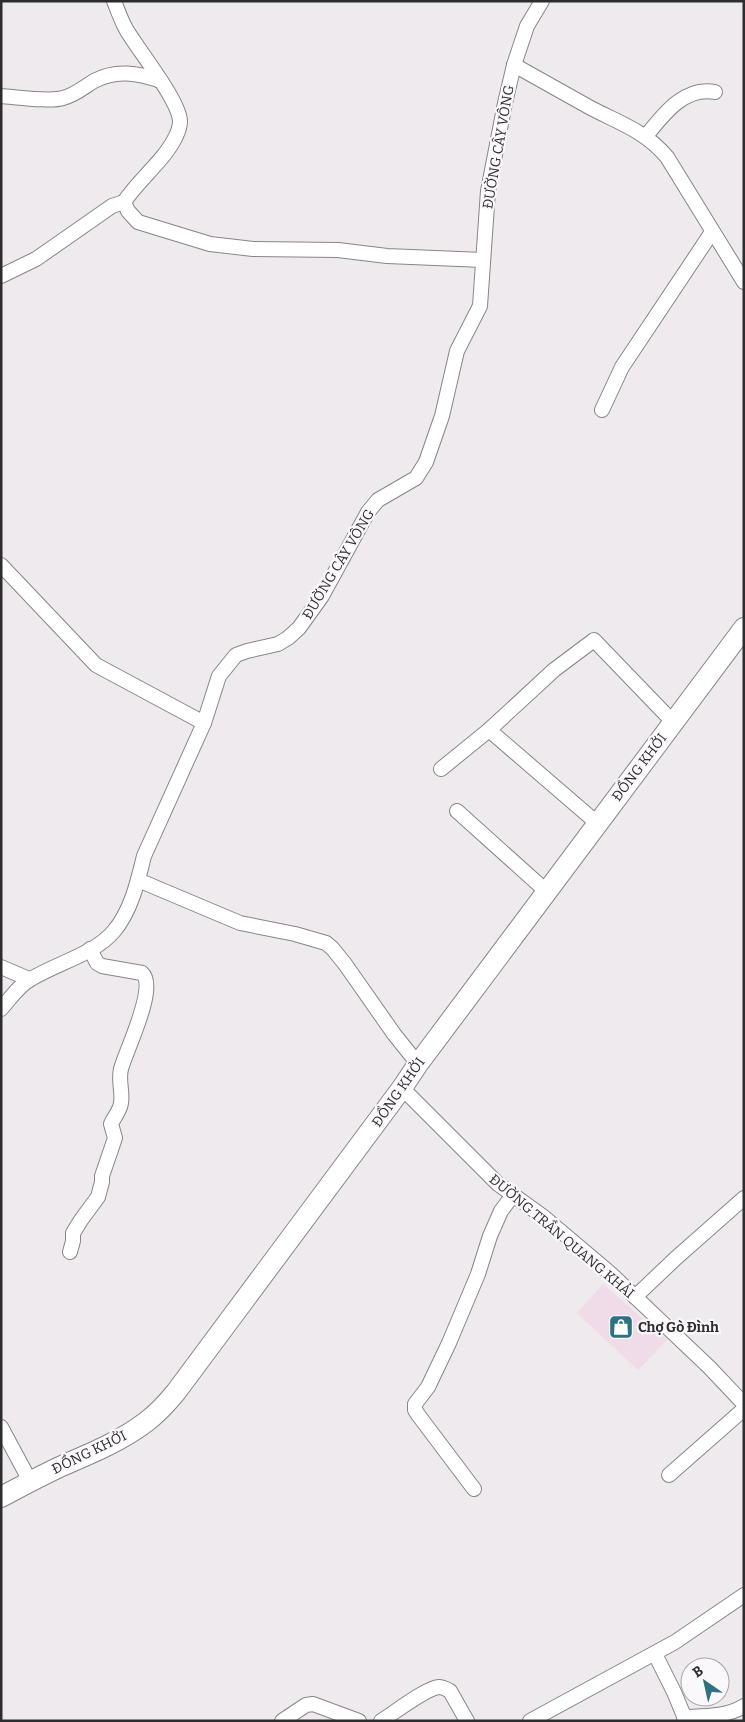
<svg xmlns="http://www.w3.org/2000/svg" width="745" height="1722" font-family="Bitter,serif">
<rect width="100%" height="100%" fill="#eeeaee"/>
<path fill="#f0dbe8" d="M603,1284l64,56 -29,30 -61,-57z"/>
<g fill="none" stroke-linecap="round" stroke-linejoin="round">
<defs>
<g id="street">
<path d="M114,1c4,10 7,19 12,28 12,21 53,71 54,92 0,5 -2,11 -4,15 -11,24 -37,43 -52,66l4,9 10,11 72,22 43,5 85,1 49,6 96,4"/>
<path d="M514,65c25,14 50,28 75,42 30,16 55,23 78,50l77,125"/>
<path d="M1,96c15,1 49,6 62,2 12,-3 21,-11 31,-17 22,-12 44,-8 67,0"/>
<path d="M646,136c17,-21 38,-50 69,-44"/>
<path d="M1,276l35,-17 76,-53 12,-4"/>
<path d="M602,410l20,-43 90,-135"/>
<path d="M1,565l95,100 108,58"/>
<path d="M489,730l108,93"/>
<path d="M441,769l48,-39 65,-60 40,-30 79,82"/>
<path d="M457,811l89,80"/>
<path d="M138,880l102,43 55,11 31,9 6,5 13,16 49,70 24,30"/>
<path d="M1,967l28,12"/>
<path d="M1,1009c9,-10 18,-24 30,-30 26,-16 64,-25 83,-48 17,-20 24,-50 30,-75l60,-133 15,-47 17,-21 11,-4 31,-7 10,-6 11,-10 23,-32 46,-84 10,-12 38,-22 10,-16 16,-46 15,-65 23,-45 8,-115 17,-88 9,-38 13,-39 15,-25"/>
<path d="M402,1088l96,96 47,34 65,55 99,94 35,37"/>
<path d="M70,1252l3,-11v-8l8,-13 17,-23 4,-15v-6l13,-38 -4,-14c3,-7 9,-13 10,-21 2,-11 -3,-22 0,-34 5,-19 37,-82 21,-96l-40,-7 -5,-3 -7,-14"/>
<path d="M635,1297l41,-39 68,-60"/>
<path d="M1,1427l29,54"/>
<path d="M669,1475l75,-66"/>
<path d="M474,1489l-55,-73 -4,-6v-6l13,-17 21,-44 29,-69 12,-38 11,-25 12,-16"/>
<path d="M655,1654l19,38 12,29"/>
<path d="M684,1717c21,-1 42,0 60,-11"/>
<path d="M282,1721l24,-16 7,-1 46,17"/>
<path d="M381,1721c13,-8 45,-33 58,-34 4,0 7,2 11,4l17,30"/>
<path d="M530,1721l145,-79 69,-47"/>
</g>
<path id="secondary" d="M1,1497c21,-11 41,-22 63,-32 28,-12 57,-24 82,-43 12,-9 21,-19 30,-30l226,-304 16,-24 326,-436"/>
</defs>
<use href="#street" stroke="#888589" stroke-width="16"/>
<use href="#secondary" stroke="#888589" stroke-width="22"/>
<use href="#street" stroke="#fff" stroke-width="14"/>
<use href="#secondary" stroke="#fff" stroke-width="20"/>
</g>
<defs>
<symbol id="shop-square" viewBox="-11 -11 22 22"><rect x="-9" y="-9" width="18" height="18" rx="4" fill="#2e7182" stroke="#fbf8fb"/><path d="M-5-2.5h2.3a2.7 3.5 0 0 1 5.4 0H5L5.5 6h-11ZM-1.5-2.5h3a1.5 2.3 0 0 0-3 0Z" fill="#fff"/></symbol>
</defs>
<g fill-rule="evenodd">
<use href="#shop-square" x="607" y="1313" width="28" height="28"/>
</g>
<g text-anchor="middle" stroke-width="4.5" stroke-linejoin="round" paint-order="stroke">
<g font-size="14" fill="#2d2c2e" stroke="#fbf8fb">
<text transform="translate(498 147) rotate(-80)" y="5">ĐƯỜNG CÂY VÔNG</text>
<text transform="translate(338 564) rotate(-59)" y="5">ĐƯỜNG CÂY VÔNG</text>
<text transform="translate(639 767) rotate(-53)" y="5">ĐỒNG KHỞI</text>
<text transform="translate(398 1092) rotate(-55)" y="5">ĐỒNG KHỞI</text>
<text transform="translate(562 1236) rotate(40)" y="5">ĐƯỜNG TRẦN QUANG KHẢI</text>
<text transform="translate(89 1452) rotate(-26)" y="5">ĐỒNG KHỞI</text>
</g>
<g font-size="14" font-weight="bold" fill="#2d2c2e" stroke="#fbf8fb" text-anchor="start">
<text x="638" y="1332">Chợ Gò Đình</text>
</g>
</g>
<rect width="745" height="1722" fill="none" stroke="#2d2c2e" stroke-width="5"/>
<g transform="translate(705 1682) rotate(326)"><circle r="24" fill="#fbf8fb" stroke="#a9a6a9"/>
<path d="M0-4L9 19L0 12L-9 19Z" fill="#2e7182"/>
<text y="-8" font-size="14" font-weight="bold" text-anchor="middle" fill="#2d2c2e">B</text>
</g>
</svg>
